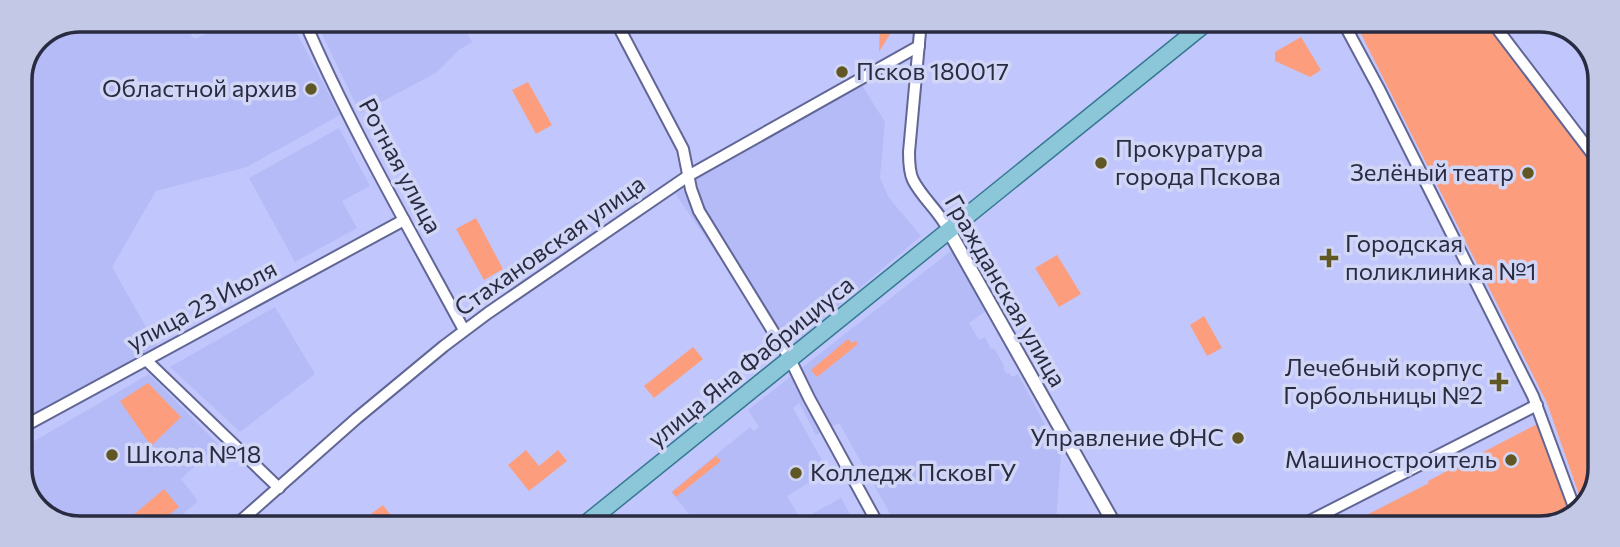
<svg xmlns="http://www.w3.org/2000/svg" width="1620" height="547" font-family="Commissioner,sans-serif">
<rect width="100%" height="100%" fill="#c1c7fc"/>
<g fill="#b5bbf7">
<path d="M80,19h117l-6,17 4,3 39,-19h56l50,95 -93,52 -91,24 -44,76 46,81 -139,76v-348l18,-39z"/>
<path d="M344,20h116l12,22 -13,8 -23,23 -76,40 -40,-83z"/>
<path d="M855,74l30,48 -5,56 9,20 32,38 -137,116 -116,-169z"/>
<path d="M339,128l31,58 -28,15 15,27 -62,34 -46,-84z"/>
<path d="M961,243l35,61 -27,19 10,17 6,-3 6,12 3,-1 11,19 -2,1 4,6 2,-1 3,4 6,-3 43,81 -5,67 2,5 -161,-1 -58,-103 -23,12 -17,-32 -6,5 32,58 -16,9 1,7 -23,14 14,24 40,-22 16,28h-158l-28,-34 79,-65 4,4 5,-4 -11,-17z"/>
<path d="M275,307l40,67 -75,58 -70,-65z"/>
<path d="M149,374l69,70 -37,35 17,22 -27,24h-110l-29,-21 -13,-33v-21z"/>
</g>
<g fill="#fc9e7e">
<path d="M880,21h18l-19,31z"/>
<path d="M1355,22h132l113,152 -2,312 -15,20 -36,-103z"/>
<path d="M1301,37l20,33 -11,7 -35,-16v-9z"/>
<path d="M528,82l24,43 -16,9 -24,-44z"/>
<path d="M476,218l27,51 -19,11 -28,-51z"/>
<path d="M1057,255l24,39 -22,13 -24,-39z"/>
<path d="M1204,316l18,32 -15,8 -17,-31z"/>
<path d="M848,339l4,4 4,-2 2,3 -41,33 -6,-7z"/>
<path d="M693,347l10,12 -49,39 -10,-12z"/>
<path d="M148,383l33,34 -30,29 -31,-45z"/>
<path d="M1537,424l34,93 -31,11 -197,-1 86,-44 -1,-2z"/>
<path d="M526,450l13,16 19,-16 9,11 -38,30 -21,-26z"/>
<path d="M716,456l5,5 -45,36 -4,-5z"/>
<path d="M164,489l15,18 -23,18h-17l-7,-9z"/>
<path d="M383,505l15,19 -2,1h-17l-8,-11z"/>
</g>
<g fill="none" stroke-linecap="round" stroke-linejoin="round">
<defs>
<g id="minor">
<path d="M304,20c46,107 105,208 160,310"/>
<path d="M615,20l68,129 8,40 8,22 91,148 19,39 70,128"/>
<path d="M921,21l-12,131c0,9 0,20 4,28 9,18 27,32 36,51"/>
<path d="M1343,22l35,65 155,309 44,119"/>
<path d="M1492,22l108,142"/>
<path d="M146,360l133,128"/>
<path d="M19,429l385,-209"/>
<path d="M236,525l121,-107 87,-72 44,-33 200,-137 231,-130"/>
<path d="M1298,527l239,-122"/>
</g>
<path id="tertiary" d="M949,231l167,296"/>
<path id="primary" d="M583,526l624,-504"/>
</defs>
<use href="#minor" stroke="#616695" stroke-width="14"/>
<use href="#tertiary" stroke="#616695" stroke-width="16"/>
<use href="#primary" stroke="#367892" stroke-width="19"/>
<use href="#minor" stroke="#fff" stroke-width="10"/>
<use href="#tertiary" stroke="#fff" stroke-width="12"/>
<use href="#primary" stroke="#8bc7d8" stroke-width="16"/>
</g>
<g fill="#605724" stroke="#d1d6f6" stroke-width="2.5">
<circle cx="842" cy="72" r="7"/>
<circle cx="311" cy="89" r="7"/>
<circle cx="1101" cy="163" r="7"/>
<circle cx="1528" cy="173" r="7"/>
<path d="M1325.5 247.5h7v7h7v7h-7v7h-7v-7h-7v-7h7z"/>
<path d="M1495.5 371.5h7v7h7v7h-7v7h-7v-7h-7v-7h7z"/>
<circle cx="1238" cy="438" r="7"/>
<circle cx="112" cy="455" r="7"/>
<circle cx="1511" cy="460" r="7"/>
<circle cx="796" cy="473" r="7"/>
</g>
<g text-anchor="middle" stroke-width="7" stroke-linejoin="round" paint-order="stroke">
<g font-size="24" fill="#292b40" stroke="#d1d6f6" text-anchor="start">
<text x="856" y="80">Псков 180017</text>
<text x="297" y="97" text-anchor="end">Областной архив</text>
<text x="1115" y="157">Прокуратура<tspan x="1115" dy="28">города Пскова</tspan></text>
<text x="1514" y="181" text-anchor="end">Зелёный театр</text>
<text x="1345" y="252">Городская<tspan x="1345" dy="28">поликлиника №1</tspan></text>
<text x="1483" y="376" text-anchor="end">Лечебный корпус<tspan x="1483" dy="28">Горбольницы №2</tspan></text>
<text x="1224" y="446" text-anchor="end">Управление ФНС</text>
<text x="126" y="463">Школа №18</text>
<text x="1497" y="468" text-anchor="end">Машиностроитель</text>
<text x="810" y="481">Колледж ПсковГУ</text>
</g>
<g font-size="24" fill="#292b40" stroke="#d1d6f6">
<text transform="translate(400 166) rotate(62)" y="8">Ротная улица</text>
<text transform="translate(550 246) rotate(-35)" y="8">Стахановская улица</text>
<text transform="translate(1005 291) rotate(60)" y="8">Гражданская улица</text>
<text transform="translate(202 306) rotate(-28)" y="8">улица 23 Июля</text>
<text transform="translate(751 362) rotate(-39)" y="8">улица Яна Фабрициуса</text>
</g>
</g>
<path d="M0 0H1620V547H0ZM80 32H1540A48 48 0 0 1 1588 80V468A48 48 0 0 1 1540 516H80A48 48 0 0 1 32 468V80A48 48 0 0 1 80 32Z" fill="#c4c8e7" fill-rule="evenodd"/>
<path fill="none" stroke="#292b40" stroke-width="3.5" d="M80 32H1540A48 48 0 0 1 1588 80V468A48 48 0 0 1 1540 516H80A48 48 0 0 1 32 468V80A48 48 0 0 1 80 32Z"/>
</svg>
